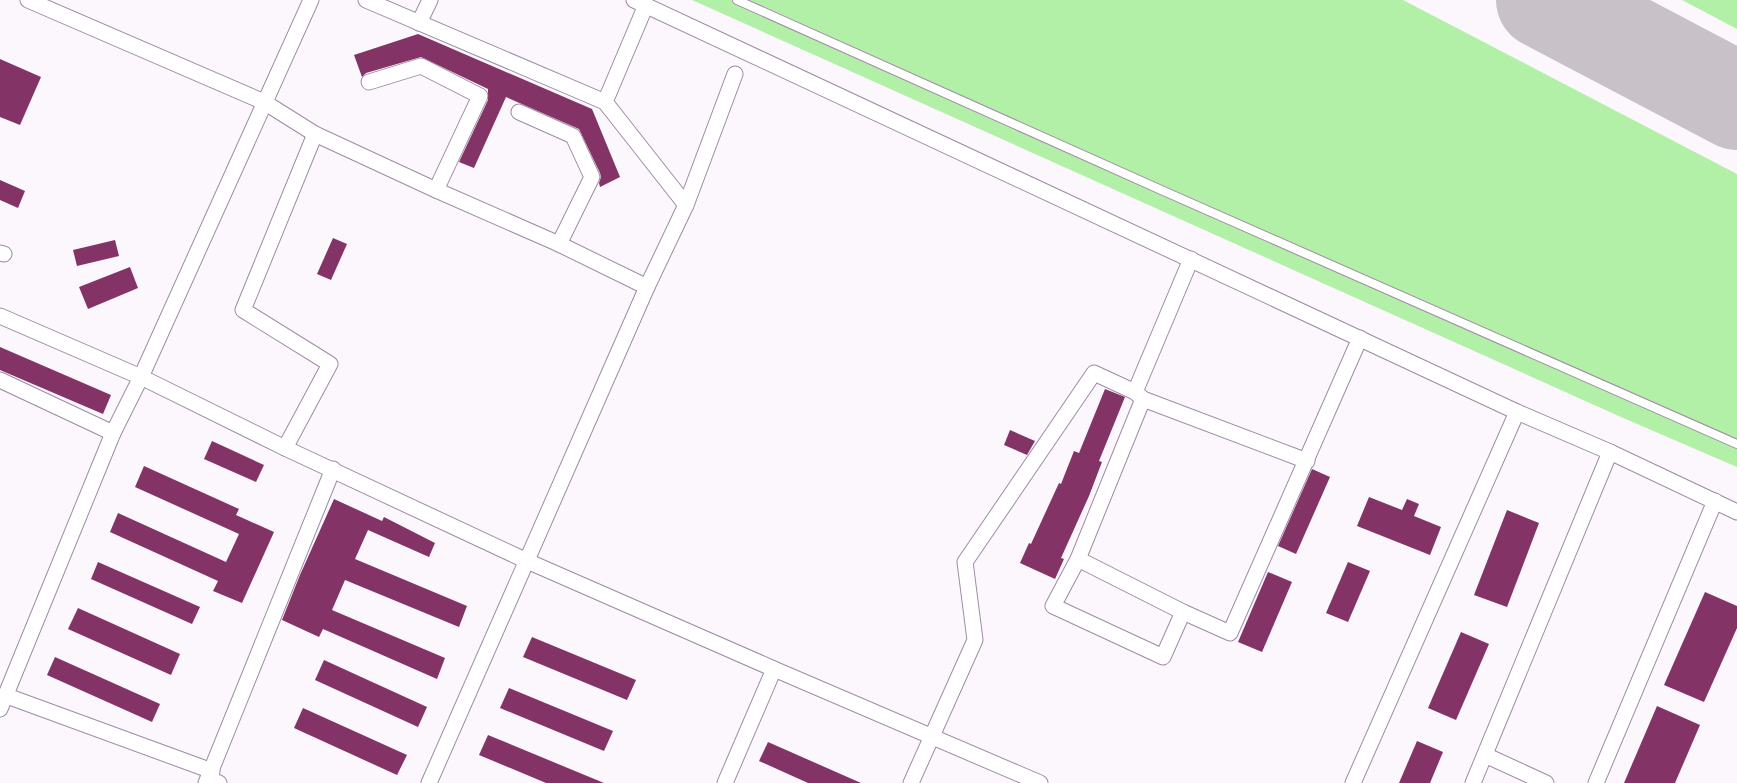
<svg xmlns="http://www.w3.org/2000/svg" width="1737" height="783" font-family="Commissioner,sans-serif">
<rect width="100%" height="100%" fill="#fcf7fd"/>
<g fill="#b1f0a6">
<path d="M692,0h39l215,97 791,350v20l-116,-50z"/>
<path d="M749,0h654l334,174v267l-487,-216z"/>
<path d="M1682,0h55v29z"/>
</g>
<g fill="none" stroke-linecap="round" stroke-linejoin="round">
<path stroke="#c8c1c8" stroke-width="98" d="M1545,0l192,101"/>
</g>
<g fill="#833365">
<path d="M418,34l174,75 28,68 -20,10 -1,-4 2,-6 -1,-4 -21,-44 -73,-32 -32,71 -15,-6 29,-62v-11l-67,-32 -55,16 -4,4 -8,-22z"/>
<path d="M0,59l41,18 -21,48 -20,-8z"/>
<path d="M0,180l25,11 -7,17 -18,-8z"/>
<path d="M333,238l14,6 -16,36 -14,-6z"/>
<path d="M115,240l4,16 -42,10 -4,-16z"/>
<path d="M130,267l8,21 -50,21 -9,-22z"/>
<path d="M0,347l111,48 -8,19 -103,-44z"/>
<path d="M1105,389l20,8 -26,64 3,1 -13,34 -28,62 3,1 -9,20 -35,-16 9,-20 2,1 28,-61 2,1 13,-33 5,2z"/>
<path d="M1010,430l25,11 -8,14 -23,-10z"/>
<path d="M212,441l52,24 -8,17 -52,-23z"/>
<path d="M144,466l95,43 -3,6 38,17 -32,71 -29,-12 5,-10 -108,-49 8,-19 108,49 13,-28 -104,-47z"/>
<path d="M1312,469l18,8 -34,77 -18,-8z"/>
<path d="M1369,497l33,13 5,-11 12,5 -5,12 27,11 -11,28 -73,-29z"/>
<path d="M334,499l48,22 2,-4 51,26 -6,14 -61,-27 -13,29 112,47 -8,21 -114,-47 -13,30 113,48 -8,21 -114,-50 -4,8 -37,-17 18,-45z"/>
<path d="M1507,510l32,13 -32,84 -33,-12z"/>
<path d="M98,562l102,45 -8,17 -101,-45z"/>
<path d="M1348,562l22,9 -22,51 -22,-9z"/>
<path d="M1268,572l24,10 -30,70 -24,-10z"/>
<path d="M1705,592l32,14v22l-33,74 -40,-17z"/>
<path d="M78,608l102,46 -9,21 -103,-46z"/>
<path d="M1461,632l28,12 -33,76 -28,-12z"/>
<path d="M532,637l104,43 -9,20 -104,-43z"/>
<path d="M55,657l105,47 -8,18 -105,-47z"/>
<path d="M324,660l103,47 -9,20 -103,-47z"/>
<path d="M509,688l104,43 -9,20 -104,-43z"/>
<path d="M1657,706l43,19 -25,58h-51z"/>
<path d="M303,708l104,47 -10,20 -103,-47z"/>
<path d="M488,735l116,48h-58l-67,-28z"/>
<path d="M1417,741l26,11 -13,31h-31z"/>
<path d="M768,742l93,41h-53l-49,-22z"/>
</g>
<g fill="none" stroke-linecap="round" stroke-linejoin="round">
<defs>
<path id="lane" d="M737,0l422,189 578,255"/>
<g id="street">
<path d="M28,0l236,102 51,32 121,56 123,54 88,43"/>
<path d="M366,0l239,102 81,103"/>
<path d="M634,0l883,412 93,40 127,60"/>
<path d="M419,23l11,-23"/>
<path d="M369,82l52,-16 59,30 -44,94"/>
<path d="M605,102l41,-97"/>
<path d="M519,112l54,24 19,41 -33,67"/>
<path d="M0,253l4,1"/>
<path d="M0,316l141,61 144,71 242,113 247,108 266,114"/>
<path d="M0,380l113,53"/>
<path d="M1135,392l56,-133"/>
<path d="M1143,399l-65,160 -25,47 110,51 20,-45"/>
<path d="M285,448l45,-84 -87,-54 72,-176"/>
<path d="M1078,559l105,53 47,21 130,-295"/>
<path d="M7,696l205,75 -1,9 8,3"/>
<path d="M0,709l113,-276 28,-56 170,-377"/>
<path d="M1485,755l61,28"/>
<path d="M206,783l127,-314"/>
<path d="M429,783l218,-496 39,-82 49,-131"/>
<path d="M725,783l49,-114"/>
<path d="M911,783l64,-143 -10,-78 129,-189 41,19 8,7 164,62"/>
<path d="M1353,783l164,-371"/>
<path d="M1473,783l137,-331"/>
<path d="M1596,783l119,-282"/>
</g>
</defs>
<use href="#lane" stroke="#a08aa5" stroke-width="10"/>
<use href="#street" stroke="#a08aa5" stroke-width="17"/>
<use href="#lane" stroke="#fff" stroke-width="8"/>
<use href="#street" stroke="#fff" stroke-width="15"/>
</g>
</svg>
